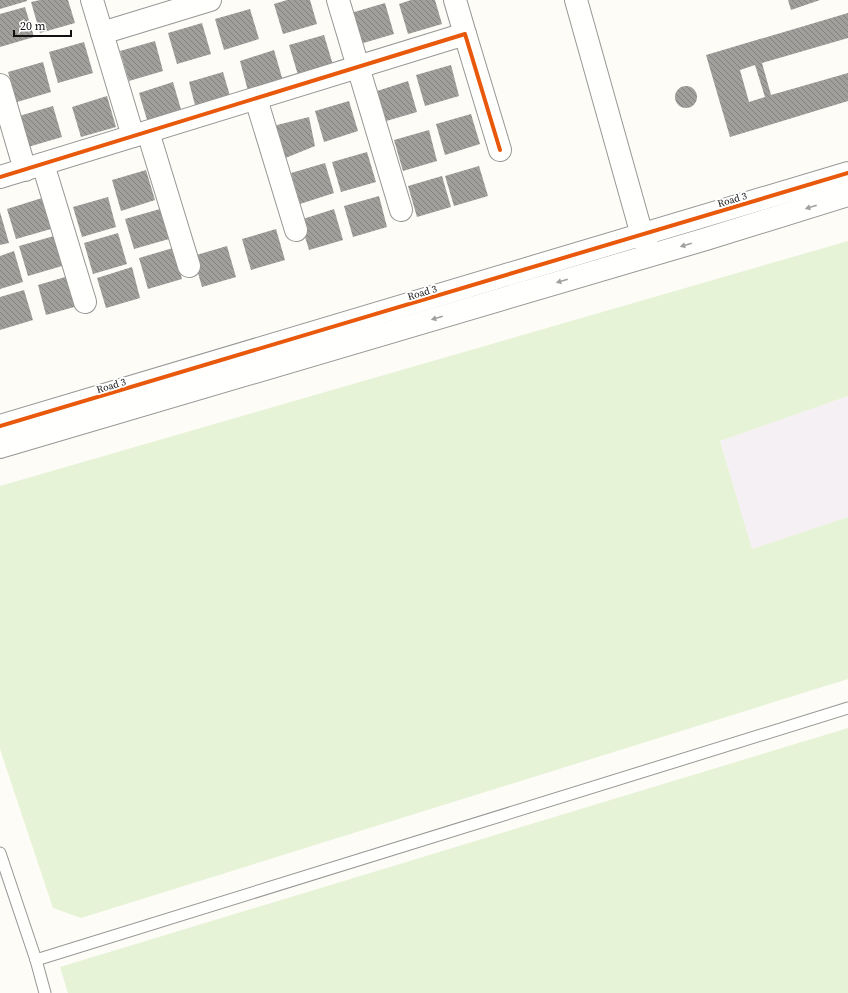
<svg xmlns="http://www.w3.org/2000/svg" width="848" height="993" font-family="'Source Serif 4',serif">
<defs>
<pattern id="building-back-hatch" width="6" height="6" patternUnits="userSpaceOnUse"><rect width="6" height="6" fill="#a19f9c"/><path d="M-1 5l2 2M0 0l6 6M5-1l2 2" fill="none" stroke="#82807e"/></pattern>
</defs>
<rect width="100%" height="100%" fill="#fdfcf7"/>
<path fill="#f5f0f3" d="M848,396v121l-96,33 -32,-109z"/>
<g fill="#e7f3d7">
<path d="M848,241v155l-128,45 32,108 96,-32v162l-767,239 -28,-10 -53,-159v-263z"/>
<path d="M848,728v265h-780l-8,-26z"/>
</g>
<g fill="url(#building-back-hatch)" fill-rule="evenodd">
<path d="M0,0h27v1l-27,8z"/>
<path d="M40,0h28l7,23 -35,10 -9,-31z"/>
<path d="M287,0h23l7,24 -34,10 -9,-30z"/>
<path d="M411,0h24l7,24 -34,10 -9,-30z"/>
<path d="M788,0h32l-29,10z"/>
<path d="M385,3l9,31 -34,10 -9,-31z"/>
<path d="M25,7l9,30 -34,10v-33z"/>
<path d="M250,9l9,30 -35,11 -9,-31z"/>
<path d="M848,13v25l-86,25 9,32 77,-22v28l-118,36 -24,-82zM755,65l10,32 -16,5 -9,-32z"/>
<path d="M202,23l9,31 -34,10 -9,-31z"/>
<path d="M324,35l9,30 -35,10 -9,-30z"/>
<path d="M155,41l8,30 -34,10 -9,-30z"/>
<path d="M84,42l9,31 -35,10 -9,-31z"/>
<path d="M274,50l9,31 -35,10 -8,-30z"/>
<path d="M43,62l8,30 -34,10 -9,-30z"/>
<path d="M451,65l8,31 -34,10 -9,-31z"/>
<path d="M223,72l9,31 -35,10 -8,-31z"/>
<path d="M408,81l9,31 -34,10 -9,-30z"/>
<path d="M173,82l9,31 -34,10 -9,-30z"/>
<circle cx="686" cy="97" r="11"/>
<path d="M107,96l9,31 -35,10 -9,-30z"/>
<path d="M349,101l9,30 -34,11 -9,-31z"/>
<path d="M53,106l9,31 -34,10 -9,-31z"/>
<path d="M471,114l9,30 -35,11 -9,-31z"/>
<path d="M309,117l6,29 -32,13 -10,-33z"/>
<path d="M429,130l8,31 -34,10 -9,-31z"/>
<path d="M367,152l9,30 -35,10 -9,-30z"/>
<path d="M325,163l9,30 -34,11 -9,-31z"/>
<path d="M479,166l9,30 -34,10 -9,-30z"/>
<path d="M146,170l9,30 -34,11 -9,-31z"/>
<path d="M442,176l9,31 -34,10 -9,-31z"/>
<path d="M379,196l8,31 -34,10 -9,-31z"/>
<path d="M108,197l8,30 -34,10 -9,-30z"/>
<path d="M42,198l9,31 -35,10 -9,-30z"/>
<path d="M160,209l9,30 -35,10 -9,-30z"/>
<path d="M334,209l9,31 -34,10 -9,-30z"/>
<path d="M0,212l9,31 -9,2z"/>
<path d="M276,229l9,31 -34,10 -9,-31z"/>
<path d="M118,233l9,31 -34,10 -9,-31z"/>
<path d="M54,236l8,30 -34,10 -9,-30z"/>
<path d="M227,246l9,31 -34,10 -9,-31z"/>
<path d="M173,248l9,31 -34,10 -9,-31z"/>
<path d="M14,251l9,31 -23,7v-33z"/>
<path d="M132,267l8,31 -34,10 -9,-30z"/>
<path d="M72,275l9,30 -35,10 -8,-30z"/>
<path d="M24,290l9,30 -33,10v-33z"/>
</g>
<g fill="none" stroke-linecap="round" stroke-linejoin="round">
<defs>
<g id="service">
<path d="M0,853l36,107 812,-252"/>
<path d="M36,960l9,33"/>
</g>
<g id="minor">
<path d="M92,0l41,136"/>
<path d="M338,0l63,210"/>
<path d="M455,0l10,34"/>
<path d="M576,0l66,235 8,17"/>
<path d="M102,33l108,-33"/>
<path d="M0,85l25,85"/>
<path d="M256,99l40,131"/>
<path d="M148,132l41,134"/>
<path d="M43,164l42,138"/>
<path d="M0,177l465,-143 35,116"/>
</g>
<g id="tertiary">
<path d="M0,426l848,-253"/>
<path d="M0,447l706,-208 142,-44"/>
</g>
</defs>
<use href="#service" stroke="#979795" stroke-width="13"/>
<use href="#minor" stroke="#979795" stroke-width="24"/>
<use href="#tertiary" stroke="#979795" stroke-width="24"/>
<use href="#service" stroke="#fffffe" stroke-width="11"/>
<use href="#minor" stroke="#fffffe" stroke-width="22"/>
<use href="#tertiary" stroke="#fffffe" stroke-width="22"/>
<defs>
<g id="cycleway">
<path d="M0,177l465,-143 35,116"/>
<path d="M0,426l848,-253"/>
</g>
</defs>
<use href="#cycleway" stroke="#fff" stroke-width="6"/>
<use href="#cycleway" stroke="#e8590c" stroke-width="4"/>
</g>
<defs><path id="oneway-solid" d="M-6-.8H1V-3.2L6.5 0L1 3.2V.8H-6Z"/></defs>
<g fill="#a0a09f">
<use href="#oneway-solid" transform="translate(811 207) rotate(163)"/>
<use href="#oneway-solid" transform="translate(686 245) rotate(164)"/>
<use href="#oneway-solid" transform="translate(562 281) rotate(164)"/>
<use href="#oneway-solid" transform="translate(437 318) rotate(164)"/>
</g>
<g text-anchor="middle" stroke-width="4" stroke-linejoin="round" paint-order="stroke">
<g font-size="10" fill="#111" stroke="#fff">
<text transform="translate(732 199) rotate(-17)" y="4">Road 3</text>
<text transform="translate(422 292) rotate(-17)" y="4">Road 3</text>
<text transform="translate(111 385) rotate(-17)" y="4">Road 3</text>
</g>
</g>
<path d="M14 30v6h57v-6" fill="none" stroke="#111111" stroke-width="2"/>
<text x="20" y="30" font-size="12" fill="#111111" stroke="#ffffff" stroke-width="3" paint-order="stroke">20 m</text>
</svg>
